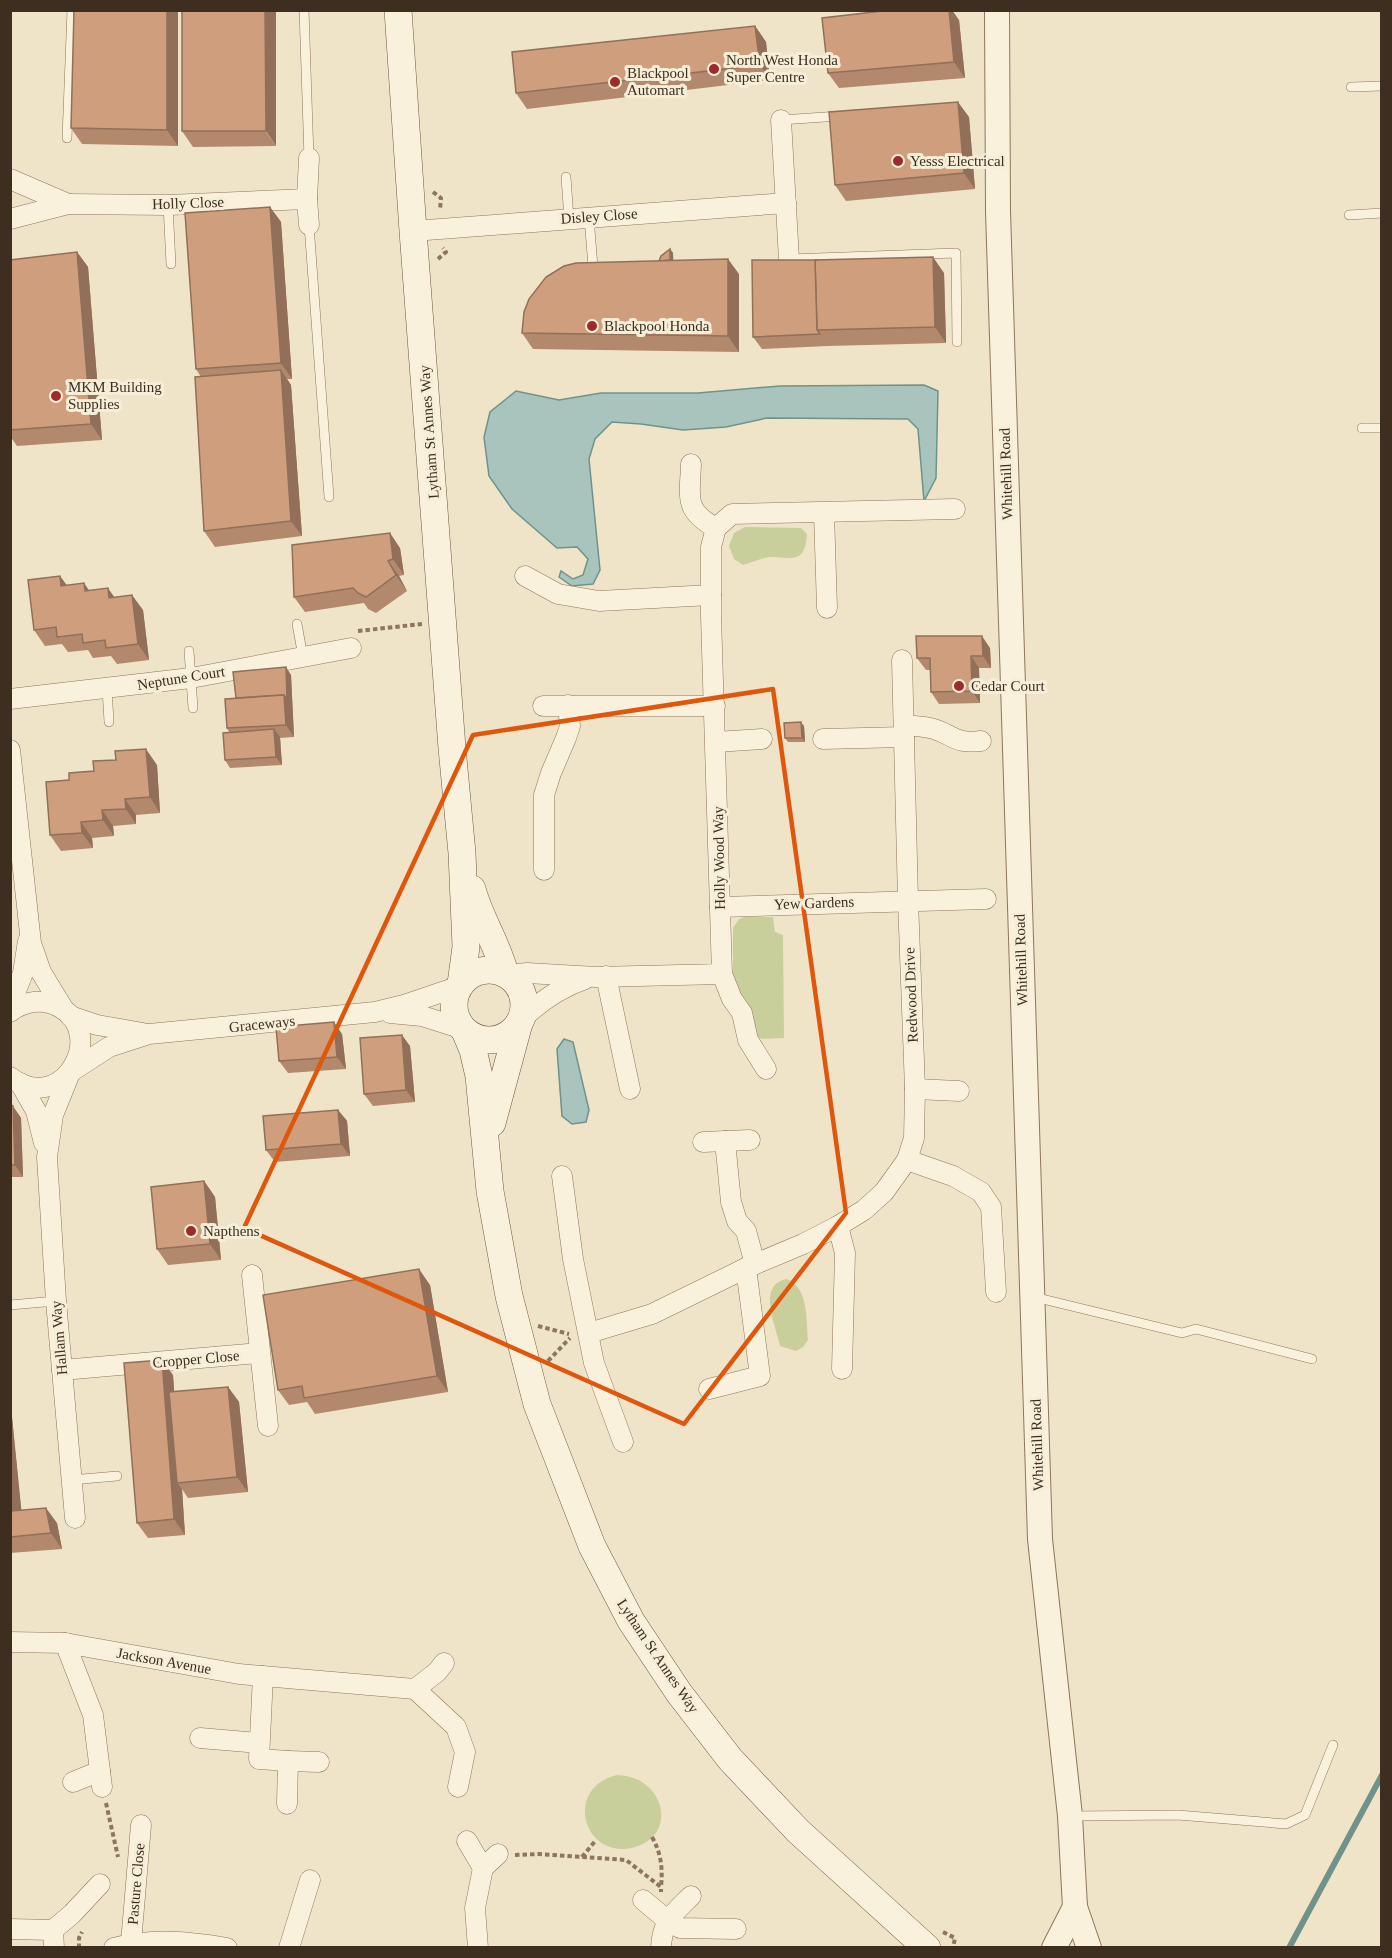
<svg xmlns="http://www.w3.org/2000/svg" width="1392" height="1958" font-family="'Times New Roman',serif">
<rect width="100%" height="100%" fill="#f0e4c8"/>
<g fill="#c9cf9b">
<path d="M745,527l56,1 6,6c-2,29 -13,24 -36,23 -8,0 -19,6 -28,8l-9,-6 -5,-13 5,-13z"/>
<path d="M744,917h29l2,15 8,3 1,103 -22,1 -7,-4 -22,-45v-62l6,-9z"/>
<path d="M787,1279c22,9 19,41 21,61l-5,7 -7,4 -16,-5c-4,-20 -24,-62 7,-67z"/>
<path d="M617,1775c47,1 62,59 18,72 -51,15 -73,-59 -18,-72z"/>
</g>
<g fill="#a9c4bc" stroke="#6f938a" stroke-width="1.5">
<path d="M924,385l14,6 -2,87 -12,23 -6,-72 -10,-10 -141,-1 -41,9 -43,3 -42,-6 -29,-2 -17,17 -6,20 11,111 -7,14 -21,2 -13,-9 2,-6 12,8 10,-4 5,-16 -11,-12 -20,1 -45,-39 -23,-33 -5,-39 6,-25 26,-21 43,9 42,-7h97l82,-7z"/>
<path d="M564,1039l9,3 16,68 -3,12 -14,2 -10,-8 -5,-67z"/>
</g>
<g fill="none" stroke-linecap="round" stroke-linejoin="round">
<path stroke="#6f938a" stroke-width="6" d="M1289,1948l93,-173"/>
<defs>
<g id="service">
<path d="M304,10l5,148"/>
<path d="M1351,87l31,-1"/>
<path d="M781,120l58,-4"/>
<path d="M67,138l5,-128"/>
<path d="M566,177l3,42"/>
<path d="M168,205l3,59"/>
<path d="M1349,215l33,-2"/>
<path d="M589,217l4,50"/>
<path d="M309,225l20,272"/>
<path d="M789,259l167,-6 1,89"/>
<path d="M1362,428h20"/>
<path d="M297,624l6,33"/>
<path d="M189,651l4,57"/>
<path d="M107,688l2,34"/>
<path d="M1034,1297l148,36 14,-4 116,30"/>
<path d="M10,1305l46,-4"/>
<path d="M71,1480l46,-4"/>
<path d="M1072,1816l106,-1 108,9 19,-9 28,-70"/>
</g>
<g id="minor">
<path d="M781,120l8,139"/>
<path d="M10,179l58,25"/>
<path d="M10,219l58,-15 100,1 139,-6"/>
<path d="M309,225l-2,-26 2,-41"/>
<path d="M413,231l373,-28"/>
<path d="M691,464c-1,33 -8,46 25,64"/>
<path d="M824,513l3,95"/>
<path d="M525,576l33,18 41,7 112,-6"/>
<path d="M10,699l181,-21 160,-30"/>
<path d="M543,706h172"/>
<path d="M904,725c9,1 20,1 30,4 21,7 21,15 47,12"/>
<path d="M823,739l81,-2"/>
<path d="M716,742l46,-3"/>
<path d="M10,750l21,193 10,29 23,38"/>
<path d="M544,870v-75l7,-22 15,-35 4,-12 -2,-21"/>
<path d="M720,907l266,-8"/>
<path d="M722,974l10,25 10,14 6,27 18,29"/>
<path d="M506,975l21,-2 69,4 126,-3 -11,-358v-69l5,-19 16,-14 223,-5"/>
<path d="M606,976l24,113"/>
<path d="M10,1006l13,-33 5,-32"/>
<path d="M10,1012c11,-9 26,-12 39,-9 65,19 17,117 -39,74"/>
<path d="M390,1013l32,3 41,13"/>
<path d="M70,1016l27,9 46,8"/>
<path d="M520,1021c19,-19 39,-33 65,-42"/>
<path d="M72,1071l37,-24 40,-13 226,-22 29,-7 56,-19"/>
<path d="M70,1073l-17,42 -6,42 9,144 19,217"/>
<path d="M20,1083l16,28 8,32"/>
<path d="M915,1089l44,2"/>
<path d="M725,1141l6,61 6,19 9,10 9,33"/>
<path d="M703,1142l47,-2"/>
<path d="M907,1160l46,16 28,16 10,15 5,85"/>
<path d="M562,1176l11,83 21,104 29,79"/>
<path d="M838,1226l7,27 -3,116"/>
<path d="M252,1275l16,151"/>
<path d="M589,1333l63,-19 94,-46 57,-24 35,-18 26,-16 20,-18 23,-32 7,-22 1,-49 -7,-189 -6,-240"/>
<path d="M62,1370l197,-17"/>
<path d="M709,1389l51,-13 -14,-108"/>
<path d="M10,1642l55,1 174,31 176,15 22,-17 7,-9"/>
<path d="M65,1643l28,72 9,72"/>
<path d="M263,1676l-4,83 29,2 -1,43"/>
<path d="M415,1689l41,38 9,25 -7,35"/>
<path d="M200,1738l59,5"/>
<path d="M288,1761l31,1"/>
<path d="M73,1782l27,-11"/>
<path d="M467,1841l16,27"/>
<path d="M643,1900l24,20 13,8 56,1"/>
<path d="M10,1929l43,1"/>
<path d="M131,1943l10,-118"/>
<path d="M54,1948l-1,-18 19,-16 28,-30"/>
<path d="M114,1948c37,-10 75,-7 113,0"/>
<path d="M289,1948l21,-68"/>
<path d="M478,1948l-3,-40 8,-40 15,-14"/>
<path d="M661,1948c1,-27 12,-34 30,-52"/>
</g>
<g id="tertiary">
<path d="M997,10l1,201 42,1328 30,277 5,91 14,41"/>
<path d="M1054,1948l21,-41"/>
</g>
<g id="secondary">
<path d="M398,10l15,221 39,517 10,105 4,94 -5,37"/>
<path d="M472,889c8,30 26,56 33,85"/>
<circle cx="489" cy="1005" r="35"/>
<path d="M465,1031l8,19 6,26 11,115 19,105 28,108 55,142 39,75 48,72 51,66 68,72 129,117"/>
<path d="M492,1123l27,-100"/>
</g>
</defs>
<use href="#service" stroke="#8d765c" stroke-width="10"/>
<use href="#minor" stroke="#8d765c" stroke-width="21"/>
<use href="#tertiary" stroke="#8d765c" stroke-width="26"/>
<use href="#secondary" stroke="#6f573f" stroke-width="28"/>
<g stroke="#8d765c" stroke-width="4" stroke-dasharray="4.5 3" stroke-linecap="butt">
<path d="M433,192l8,6 -1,12"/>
<path d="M438,259l8,-7 -3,-4"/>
<path d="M358,631l64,-7"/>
<path d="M538,1326l31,8"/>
<path d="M548,1361l22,-23"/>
<path d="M106,1803l12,54"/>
<path d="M652,1837c9,16 11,31 9,50"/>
<path d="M515,1855l24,-1 87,6 35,27v5"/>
<path d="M582,1857l14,-17"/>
<path d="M943,1932l12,6 -2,10"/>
<path d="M79,1948v-10l3,-6"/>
</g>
<use href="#service" stroke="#faf1dc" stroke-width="9"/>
<use href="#minor" stroke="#faf1dc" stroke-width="20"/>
<use href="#tertiary" stroke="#faf1dc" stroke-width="24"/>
<use href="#secondary" stroke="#faf1dc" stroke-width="27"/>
</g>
<g fill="#b2896c">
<path d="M74,10h104v136l-96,-2 -11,-16z"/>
<path d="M182,10l94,136 -83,1 -11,-16z"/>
<path d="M959,20l6,58 -126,10 -11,-15z"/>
<path d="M755,26l11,16 4,38 -243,29 -11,-16z"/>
<path d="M969,117l6,72 -129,12 -11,-16z"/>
<path d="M270,207l11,15 11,157h-5l4,6 11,151 -87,11 -11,-16 -3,-154 -5,-8z"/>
<path d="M670,249l3,4v7l66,14v78l-206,-3 -11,-16 137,-72z"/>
<path d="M77,252l11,15 14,173 -85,6 -7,-10v-176z"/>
<path d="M818,260l126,13 2,70 -118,3 -66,3 -9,-12z"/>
<path d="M400,548l4,27 -5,1 8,15 -31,22 -8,-4 -4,-6 -59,9 -11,-15z"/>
<path d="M60,576l6,9 48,12 29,13 6,50 -32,4 -6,-8 -18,2 -5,-8 -20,2 -6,-8 -17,2 -11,-16z"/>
<path d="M990,648l1,20h-12l1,35 -41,1 -8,-12 -1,-22h-4l-9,-12z"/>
<path d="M291,675l3,62 -14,1 2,27 -52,3 -5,-8 4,-28 -2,-4 9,-30z"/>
<path d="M804,726l1,16h-17l-3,-4z"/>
<path d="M157,765l3,48 -24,2v9l-23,2 1,10 -22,2 1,10 -32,3 -11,-16 19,-55z"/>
<path d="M342,1034l4,35 -58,4 -9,-12z"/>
<path d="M410,1046l5,56 -42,4 -9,-12z"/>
<path d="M10,1104l11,14 2,59h-13z"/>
<path d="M338,1110l9,11 3,35 -75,6 -9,-12z"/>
<path d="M204,1181l11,16 6,63 -53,5 -11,-16z"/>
<path d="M430,1285l18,107 -133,22 -8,-12 -18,3 -11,-15z"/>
<path d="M173,1375l1,17 54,-5 11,15 9,90 -60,6 -6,-9 3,46 -37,3 -11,-15z"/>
<path d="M10,1397l11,113 36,13 5,26 -52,4z"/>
</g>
<g fill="#916f58">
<path d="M167,10h11v136l-11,-16z"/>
<path d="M265,10h11v136l-10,-15z"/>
<path d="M949,10h3l7,10 6,58 -11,-16z"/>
<path d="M755,26l11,16 4,38 -10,-15z"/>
<path d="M958,102l11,15 6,72 -11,-16z"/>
<path d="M270,207l11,15 11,157 -11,-16z"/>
<path d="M670,249l3,4 1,22 -3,-4z"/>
<path d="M77,252l11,15 14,173 -11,-16z"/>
<path d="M933,257l11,16 2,70 -11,-16z"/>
<path d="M728,259l11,15v78l-11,-16z"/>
<path d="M281,370l10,15 11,151 -11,-15z"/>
<path d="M390,533l10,15 4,27 -11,-16z"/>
<path d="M388,561l11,15 8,15 -11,-16z"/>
<path d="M60,576l11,15 -10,-5z"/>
<path d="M84,583l11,16 -10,-8z"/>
<path d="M108,588l11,16 -10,-6z"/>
<path d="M132,595l11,15 6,50 -11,-16z"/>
<path d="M982,636l8,12 1,20 -8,-12z"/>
<path d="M971,656l8,12 1,35 -8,-12z"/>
<path d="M286,667l5,8 3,62 -8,-12 -2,-30z"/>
<path d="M801,722l3,4 1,16 -3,-4z"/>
<path d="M274,729l6,8 2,28 -6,-8z"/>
<path d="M146,749l11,16 3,48 -10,-16z"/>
<path d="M125,799l11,16v9l-10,-15z"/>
<path d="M102,810l11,16 1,10 -11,-16z"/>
<path d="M81,822l11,16 1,10 -11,-15z"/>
<path d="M334,1022l8,12 4,35 -9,-12z"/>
<path d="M402,1035l8,11 5,56 -9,-12z"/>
<path d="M13,1106l8,12 2,59 -8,-12z"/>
<path d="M338,1110l9,11 3,35 -9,-12z"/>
<path d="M204,1181l11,16 6,63 -11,-16z"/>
<path d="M419,1269l11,16 18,107 -11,-16z"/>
<path d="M162,1360l11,15 8,107 -4,1 5,6 3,46 -11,-16z"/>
<path d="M228,1387l11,15 9,90 -11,-15z"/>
<path d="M10,1397l13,129 -11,-15 -2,-16z"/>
<path d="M46,1508l11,15 5,26 -11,-16z"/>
</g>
<g fill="#cf9f7d" stroke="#916f58" stroke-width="1.5">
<path d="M74,10h93v120l-96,-2z"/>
<path d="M182,10h83l1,121h-84z"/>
<path d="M891,10h58l5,52 -126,11 -6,-55z"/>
<path d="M755,26l5,39 -244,28 -4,-41z"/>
<path d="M958,102l6,71 -129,12 -6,-73z"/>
<path d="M270,207l11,156 -85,6 -11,-156z"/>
<path d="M670,249v11l-11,1 2,-5z"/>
<path d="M77,252l14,172 -81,6v-170z"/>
<path d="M933,257l2,70 -118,3 -2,-70z"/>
<path d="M728,259v77l-206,-3 2,-21 5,-13 17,-22 18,-11 12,-3z"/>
<path d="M752,260h66h-3l2,70 3,4 -67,3z"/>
<path d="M281,370l10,151 -87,10 -9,-154z"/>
<path d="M390,533l3,26 -5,2 8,14 -30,22 -8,-4 -5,-5 -59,9 -2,-52z"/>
<path d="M60,576l1,10 23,-3 1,8 23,-3 1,10 23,-3 6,49 -32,4 -1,-8 -22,3 -1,-9 -25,3 -1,-10 -22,3 -6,-50z"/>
<path d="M916,636h66l1,20h-12l1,35 -41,1 -1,-34h-13z"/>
<path d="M286,667l1,32 -3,-4 -48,3 -3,-26z"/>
<path d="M284,695l2,30 -59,3 -2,-29z"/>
<path d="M801,722l1,16h-17l-1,-15z"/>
<path d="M274,729l2,28 -51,3 -2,-27z"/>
<path d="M146,749l4,48 -25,2 1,10 -24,1 1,10 -22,2 1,11 -32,2 -4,-53 23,-2v-7l25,-2 -1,-10 23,-1 -1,-9z"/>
<path d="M334,1022l3,35 -58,4 -3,-34z"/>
<path d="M402,1035l4,55 -42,4 -4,-56z"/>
<path d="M10,1104l3,2 2,59h-5z"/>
<path d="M338,1110l3,34 -75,6 -3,-34z"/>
<path d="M204,1181l6,63 -53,5 -6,-62z"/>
<path d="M419,1269l18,107 -133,22 -2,-12 -24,4 -15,-95z"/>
<path d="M162,1360l12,159 -37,4 -13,-160z"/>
<path d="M228,1387l9,90 -60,6 -8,-91z"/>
<path d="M10,1495l2,16 34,-3 5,25 -41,4z"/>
</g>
<path fill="none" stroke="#df570d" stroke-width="4.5" stroke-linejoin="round" d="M773,689l73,524 -162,211 -440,-196 229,-493z"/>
<g fill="#9e2a2b" stroke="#f7eed8" stroke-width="2">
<circle cx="714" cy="69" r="6"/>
<circle cx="615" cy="82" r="6"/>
<circle cx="898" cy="161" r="6"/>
<circle cx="592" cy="326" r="6"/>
<circle cx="56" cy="396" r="6"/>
<circle cx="959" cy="686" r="6"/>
<circle cx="191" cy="1231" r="6"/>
</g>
<g text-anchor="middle" stroke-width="6" stroke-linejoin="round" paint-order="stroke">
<g font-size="15" fill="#3d2e20" stroke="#f7eed8" text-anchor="start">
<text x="726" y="65">North West Honda<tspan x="726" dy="17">Super Centre</tspan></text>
<text x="627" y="78">Blackpool<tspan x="627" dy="17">Automart</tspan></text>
<text x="910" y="166">Yesss Electrical</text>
<text x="604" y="331">Blackpool Honda</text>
<text x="68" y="392">MKM Building<tspan x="68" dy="17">Supplies</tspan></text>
<text x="971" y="691">Cedar Court</text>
<text x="203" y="1236">Napthens</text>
</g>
<g font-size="15" fill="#3d2e20" stroke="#f7eed8">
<text transform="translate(188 203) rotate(-2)" y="5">Holly Close</text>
<text transform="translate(599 216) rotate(-4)" y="5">Disley Close</text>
<text transform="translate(429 432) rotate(-94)" y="5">Lytham St Annes Way</text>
<text transform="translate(1006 474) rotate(-92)" y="5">Whitehill Road</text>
<text transform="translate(181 678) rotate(-9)" y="5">Neptune Court</text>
<text transform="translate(719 858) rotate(-91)" y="5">Holly Wood Way</text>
<text transform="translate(814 903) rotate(-2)" y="5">Yew Gardens</text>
<text transform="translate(1021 960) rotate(-92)" y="5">Whitehill Road</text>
<text transform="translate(911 995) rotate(-92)" y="5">Redwood Drive</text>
<text transform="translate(262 1024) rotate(-6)" y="5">Graceways</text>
<text transform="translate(59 1338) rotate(-95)" y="5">Hallam Way</text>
<text transform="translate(196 1359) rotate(-5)" y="5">Cropper Close</text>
<text transform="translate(1037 1445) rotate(-92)" y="5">Whitehill Road</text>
<text transform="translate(658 1656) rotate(56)" y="5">Lytham St Annes Way</text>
<text transform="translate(164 1661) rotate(10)" y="5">Jackson Avenue</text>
<text transform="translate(136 1884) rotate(-85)" y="5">Pasture Close</text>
</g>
</g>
<rect width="1392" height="1958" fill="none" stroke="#3d2e20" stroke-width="24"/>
</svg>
